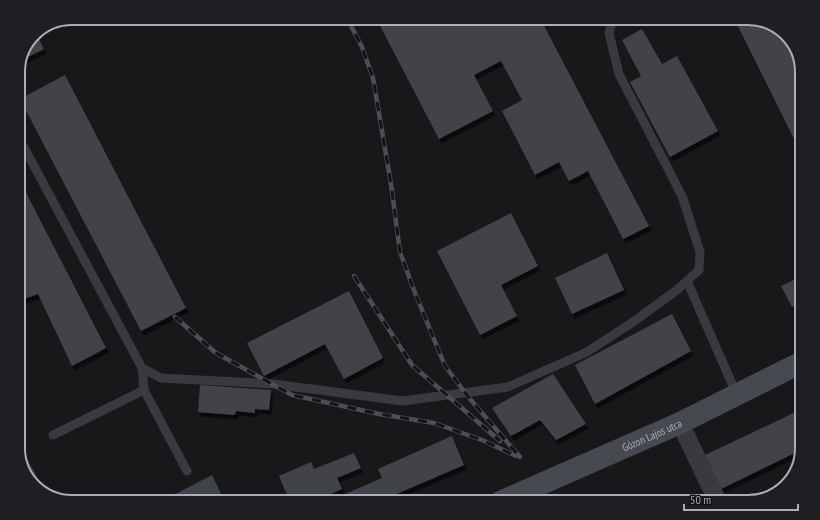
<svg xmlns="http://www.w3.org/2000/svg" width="820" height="520" font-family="'PT Sans Narrow',sans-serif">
<defs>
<filter id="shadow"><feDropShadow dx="2.5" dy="4.5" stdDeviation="0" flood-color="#0009"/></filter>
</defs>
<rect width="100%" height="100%" fill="#18181b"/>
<g fill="#424348" filter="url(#shadow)">
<path d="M376,18h164l109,208 -26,13 -35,-68 -19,10 -10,-19 -24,13 -33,-64 20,-11 -21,-39 -27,14 19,36 -54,28z"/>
<path d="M734,18h14l30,9 17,18 7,24v86z"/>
<path d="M642,29l20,35 15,-8 41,75 -48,26 -40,-75 11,-6 -19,-36z"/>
<path d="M36,33l8,16 -22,11 12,-26z"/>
<path d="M65,75l121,233 -45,23 -121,-232z"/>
<path d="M18,177l88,171 -34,18 -34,-72 -20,7z"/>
<path d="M511,213l27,53 -37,19 16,31 -37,19 -43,-84z"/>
<path d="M607,253l17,37 -52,24 -17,-36z"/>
<path d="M802,276v26l-10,5 -11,-21z"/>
<path d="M349,291l34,67 -39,21 -19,-35 -61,32 -17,-33z"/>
<path d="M672,314l19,37 -96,53 -20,-39z"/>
<path d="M553,374l33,50 -30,16 -16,-20 -29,16 -19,-28z"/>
<path d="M200,385l71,5 -2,20 -14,-1v4l-19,-2 -1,4 -37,-3z"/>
<path d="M802,409l-1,41 -82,40 -16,-34z"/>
<path d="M452,436l12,29 -86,37h-40l-2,-4 46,-20 -4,-9z"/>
<path d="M354,453l7,15 -24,10 5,11 -29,13h-23l-11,-26 32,-14 3,7z"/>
<path d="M25,455l21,39 -4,-1 -17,-18 -5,-17z"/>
<path d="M212,475l13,27h-65z"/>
<path d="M274,494l4,8h-19z"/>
</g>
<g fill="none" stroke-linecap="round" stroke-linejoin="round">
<g stroke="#393a40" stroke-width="9">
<path d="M18,136l124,232 19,10 112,6 130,17 105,-14 79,-35 46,-30 44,-32 22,-20 1,-18 -18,-56 -63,-122 -10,-41 4,-15"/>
<path d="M687,281l50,114"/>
<path d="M142,368l2,22 43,81"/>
<path d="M53,435l91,-45"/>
</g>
<path stroke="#393a40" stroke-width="18" d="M680,423l38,79"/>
<path stroke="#474950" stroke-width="22" id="s1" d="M500,502l180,-79 122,-61"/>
<defs>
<g id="rail">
<path d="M347,18l15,29 11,31 18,106 9,68 15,41 30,73 25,33 50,58"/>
<path d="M354,276l58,89 88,76"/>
<path d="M175,317l41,36 76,42 87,19 55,9 48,17 34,16"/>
</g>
</defs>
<use href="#rail" stroke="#4c4e55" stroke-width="4.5"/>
<use href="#rail" stroke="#131316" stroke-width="3" stroke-dasharray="9" stroke-linecap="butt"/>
</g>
<g text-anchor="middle" stroke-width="3" stroke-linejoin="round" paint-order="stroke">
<g font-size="11" fill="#a9aebc" stroke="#131316">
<text dy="4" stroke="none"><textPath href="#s1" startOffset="166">Gózon Lajos utca</textPath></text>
</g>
</g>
<path d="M0 0H820V520H0ZM72 25H748A47 47 0 0 1 795 72V448A47 47 0 0 1 748 495H72A47 47 0 0 1 25 448V72A47 47 0 0 1 72 25Z" fill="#1f1f23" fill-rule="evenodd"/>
<path fill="none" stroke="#a9aebc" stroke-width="2" d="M72 25H748A47 47 0 0 1 795 72V448A47 47 0 0 1 748 495H72A47 47 0 0 1 25 448V72A47 47 0 0 1 72 25Z"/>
<path d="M684 504v6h114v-6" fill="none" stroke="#a9aebc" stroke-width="2"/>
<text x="690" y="504" font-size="12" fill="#a9aebc" stroke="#131316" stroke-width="3" paint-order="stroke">50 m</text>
</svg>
